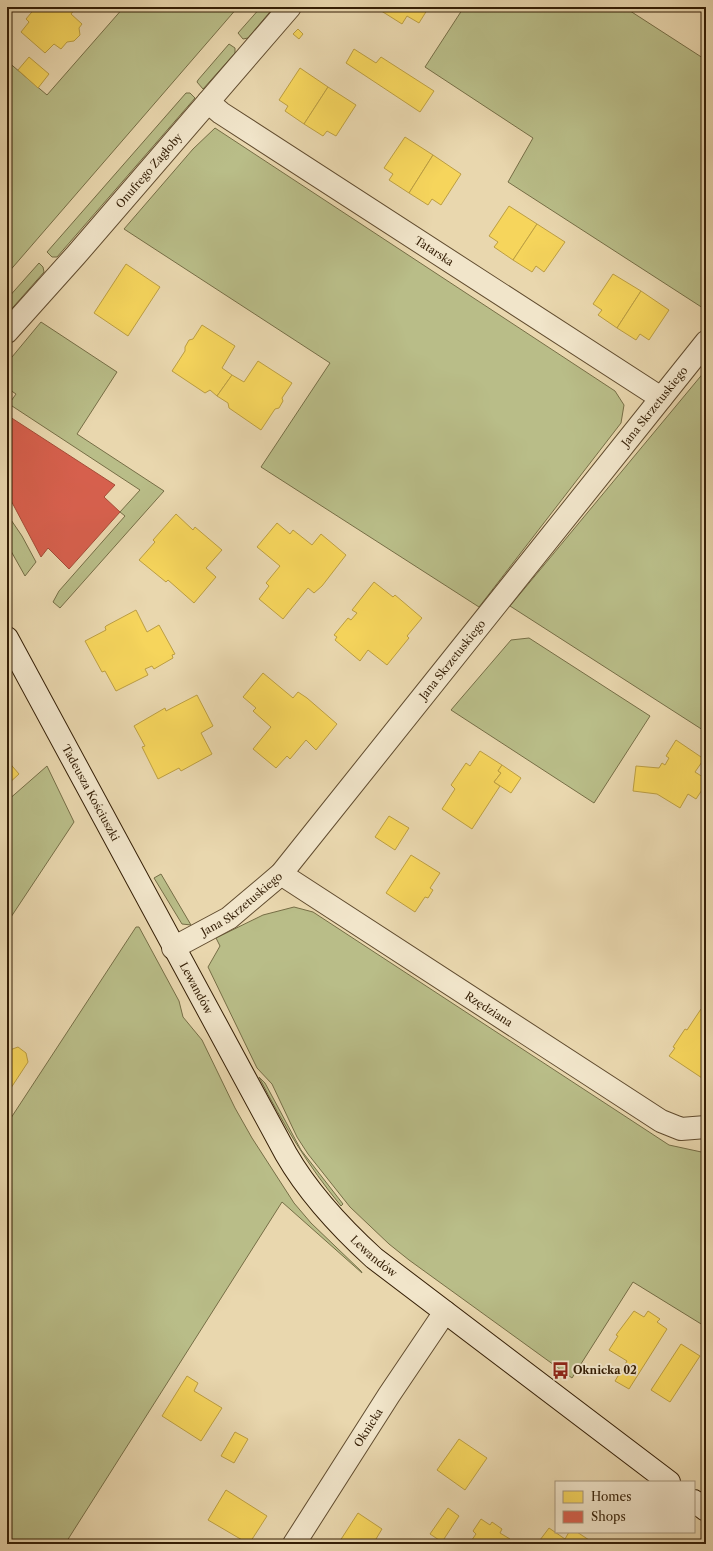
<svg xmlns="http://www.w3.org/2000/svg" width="713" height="1551" font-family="'Libre Caslon Text',serif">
<rect width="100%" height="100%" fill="#e9d7ae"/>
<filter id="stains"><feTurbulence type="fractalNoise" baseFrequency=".005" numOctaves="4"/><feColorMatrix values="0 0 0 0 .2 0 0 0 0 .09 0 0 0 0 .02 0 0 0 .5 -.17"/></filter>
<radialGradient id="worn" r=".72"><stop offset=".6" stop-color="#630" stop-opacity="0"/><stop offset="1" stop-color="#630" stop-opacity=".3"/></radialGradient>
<g fill="#b9bd88" stroke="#766e46">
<path d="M124,7h114l-231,267v-213l40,34z"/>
<path d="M261,7h13l-26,31 -5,1 -5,-6z"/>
<path d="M464,7h160l82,53v250l-198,-128 25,-44 -108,-71z"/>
<path d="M229,44l6,4v5l-32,36 -6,-7 1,-2z"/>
<path d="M186,93h4l5,5 -138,159h-5l-5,-5z"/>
<path d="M215,128l400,263 9,14 -3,18 -142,184 -218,-140 69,-104 -206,-134 69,-80z"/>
<path d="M39,263l4,4 1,5 -37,42v-15z"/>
<path d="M41,322l76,50 -40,62 87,57 -104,117 -7,-6 6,-11 66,-75 -5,-4 20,-22 -131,-86 7,-10 -9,-6v-25z"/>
<path d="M705,371h1v361l-196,-126z"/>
<path d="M7,514l15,22 14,26 -11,14 -18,-32z"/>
<path d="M529,638l121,78 -56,87 -143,-93 60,-70z"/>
<path d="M47,766l27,56 -67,101v-122z"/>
<path d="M161,874l30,51 -9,-1 -28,-46z"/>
<path d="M294,907l19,5 356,233 37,8v174l-73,-45 -61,96 -163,-118 -20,-16 -39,-37 -42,-53 -11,-17 -25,-53 -15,-16 -49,-101 12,-21 -4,-8 47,-23z"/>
<path d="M136,927h3l40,74 4,16 19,23 33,68 17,30 42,65 17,20 50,48 1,2 -80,-71 -217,342h-58v-420z"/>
<path d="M259,1077l6,6 36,67 42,54 -2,2c-33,-40 -58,-82 -82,-129z"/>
</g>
<g fill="#f6d55c" stroke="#bc9e42">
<path d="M36,7h37l2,2 -4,5 11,10 -3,4 1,7 -6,6 -7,1 -6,7 -7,-5 -9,9 -24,-21 8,-10 -3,-3z"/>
<path d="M375,7h54l-10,16 -12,-7 -5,8z"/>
<path d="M298,29l5,5 -4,5 -6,-5z"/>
<path d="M354,49l22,14 5,-6 53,34 -14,21 -74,-49z"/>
<path d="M29,57l20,17 -11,14 -20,-18z"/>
<path d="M300,68l28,19 -24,37 -19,-13 3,-5 -9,-6z"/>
<path d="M328,87l28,18 -20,31 -9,-5 -4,5 -19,-12z"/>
<path d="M405,137l28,18 -24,38 -20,-13 4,-6 -9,-6z"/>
<path d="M433,155l28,19 -20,31 -9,-6 -4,6 -19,-12z"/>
<path d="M509,206l28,18 -24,36 -19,-13 4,-5 -9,-6z"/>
<path d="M537,224l28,18 -21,30 -8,-6 -4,6 -19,-12z"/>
<path d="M126,264l34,23 -32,49 -34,-23z"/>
<path d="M613,274l28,17 -24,37 -19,-13 4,-5 -9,-6z"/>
<path d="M641,291l28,19 -20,30 -9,-6 -4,6 -19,-12z"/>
<path d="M202,325l33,21 -13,22 10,7 -15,21 -7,-6 -5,3 -33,-22 13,-20v-4l4,-7 4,-1z"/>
<path d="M258,361l34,22 -10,15 1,3 -4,7 -4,1 -14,21 -32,-22 -1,-5 -11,-7 15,-21 12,7z"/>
<path d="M176,514l17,16 2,-3 27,23 -16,18 10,9 -22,26 -26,-23 -2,2 -27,-22 16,-18 -2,-2z"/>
<path d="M277,523l13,11 3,-4 19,15 9,-11 25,21 -24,31 -8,7 -6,-5 -25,31 -24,-20 10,-13 -3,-3 14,-17 -23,-19z"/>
<path d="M374,582l19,15 2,-2 27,23 -15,18 2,2 -22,27 -19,-15 -8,11 -25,-21 2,-3 -3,-2 14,-17 3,2 6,-7 -5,-3z"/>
<path d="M136,610l11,22 12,-7 16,29 -3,1 1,3 -19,11 -2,-3 -7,3 3,6 -32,16 -11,-20 -3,1 -17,-31 21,-11 -1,-3 1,-1z"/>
<path d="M263,673l30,25 5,-6 9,6 30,26 -21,26 -10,-10 -16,19 -3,-3 -11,12 -23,-19 18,-22 -18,-16 3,-3 -13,-11z"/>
<path d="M197,695l16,31 -12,7 11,21 -31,17 -2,-3 -21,11 -16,-32 3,-1 -11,-20 31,-18 1,3z"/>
<path d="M676,740l28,19 -9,13 11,7v5l-10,15 -8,-5 -8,14 -23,-14 -24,-3 3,-25 23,2 3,-5 3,2 4,-7 -3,-2z"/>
<path d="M480,751l22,14 -4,6 3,2 -7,9 6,4 -28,43 -30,-20 13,-20 -4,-4 15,-22 4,3z"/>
<path d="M7,760l12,14 -12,11z"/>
<path d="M502,765l19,13 -10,15 -17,-11 7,-9 -3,-2z"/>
<path d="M389,816l20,12 -14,22 -20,-13z"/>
<path d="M411,855l29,18 -10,15 3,2 -5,8 -3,-1 -10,15 -29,-19z"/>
<path d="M701,1009l5,3v60l-4,6 -33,-22 6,-8 -2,-1 12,-18 2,1z"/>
<path d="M18,1047l8,6 2,9 -21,32v-43z"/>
<path d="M634,1311l10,6 4,-6 12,8 -3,3 10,7 -38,60 -14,-8 12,-20 -18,-11 9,-14 -2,-1z"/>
<path d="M681,1344l19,12 -30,46 -19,-12z"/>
<path d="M187,1376l11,7 -4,8 28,17 -21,33 -39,-25z"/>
<path d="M235,1432l13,7 -14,24 -13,-7z"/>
<path d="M459,1439l28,19 -22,32 -28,-20z"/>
<path d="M226,1490l41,26 -18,28 -41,-24z"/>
<path d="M448,1508l11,8 -17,26 -12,-8z"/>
<path d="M358,1513l24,16 -9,15h-35z"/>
<path d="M481,1519l9,6 2,-3 10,7 -2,4 10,6 -4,5h-37l7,-10 -3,-3z"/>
<path d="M549,1528l16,11 4,-7h8l18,12h-58z"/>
</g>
<path fill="#d6604d" stroke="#a54c37" d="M7,415l108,70 -11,12 16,15 -51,57 -21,-21 -7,9 -34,-64z"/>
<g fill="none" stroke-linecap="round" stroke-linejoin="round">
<defs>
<g id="street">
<path id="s1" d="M208,102l13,11 440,285"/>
<path id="s2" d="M7,332l69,-77 214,-248"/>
<path id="s3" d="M281,874l380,247 20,8 25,-2"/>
<path id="s4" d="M173,948l56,-30 52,-44 425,-532"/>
<path id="s5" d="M294,1544l95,-149 56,-83"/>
</g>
<g id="secondary">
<path id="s6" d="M7,638l279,516c23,40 54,73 88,104l295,224"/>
<path d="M694,1501l12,9"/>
</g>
</defs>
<use href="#street" stroke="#614c2f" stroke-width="24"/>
<use href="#secondary" stroke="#341e05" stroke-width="24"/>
<use href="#street" stroke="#f1e5ca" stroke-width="22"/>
<use href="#secondary" stroke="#f1e5ca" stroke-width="22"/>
</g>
<defs>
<symbol id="bus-bare" viewBox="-9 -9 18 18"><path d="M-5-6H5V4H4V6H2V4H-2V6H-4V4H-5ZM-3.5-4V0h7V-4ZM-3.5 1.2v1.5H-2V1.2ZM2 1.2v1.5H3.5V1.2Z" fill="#8f2418" stroke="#f1e5ca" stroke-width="2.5" paint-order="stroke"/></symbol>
</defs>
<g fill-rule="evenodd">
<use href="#bus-bare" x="548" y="1358" width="25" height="25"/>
</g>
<g text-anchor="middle" stroke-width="4" stroke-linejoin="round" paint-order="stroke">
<g font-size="11" fill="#341e05" stroke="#f1e5ca">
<text dy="4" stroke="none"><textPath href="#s2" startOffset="215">Onufrego Zagłoby</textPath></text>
<text dy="4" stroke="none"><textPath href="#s1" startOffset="271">Tatarska</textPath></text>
<text dy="4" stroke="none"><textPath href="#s4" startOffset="730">Jana Skrzetuskiego</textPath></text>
<text dy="4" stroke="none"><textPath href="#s4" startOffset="406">Jana Skrzetuskiego</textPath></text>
<text dy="4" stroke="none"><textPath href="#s6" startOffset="176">Tadeusza Kościuszki</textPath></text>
<text dy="4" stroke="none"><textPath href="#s4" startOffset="82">Jana Skrzetuskiego</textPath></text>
<text dy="4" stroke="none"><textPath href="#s6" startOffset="398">Lewandów</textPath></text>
<text dy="4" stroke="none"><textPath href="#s3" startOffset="248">Rzędziana</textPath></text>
<text dy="4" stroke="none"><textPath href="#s6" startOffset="722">Lewandów</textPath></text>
<text dy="4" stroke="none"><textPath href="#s5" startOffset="138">Oknicka</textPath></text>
</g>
<g font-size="11" font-weight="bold" fill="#341e05" stroke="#f1e5ca" text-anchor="start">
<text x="573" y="1374">Oknicka 02</text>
</g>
</g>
<rect width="713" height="1551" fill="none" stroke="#e9d7ae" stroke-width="24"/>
<rect x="8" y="8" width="697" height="1535" fill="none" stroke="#341e05" stroke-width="2"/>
<rect x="12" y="12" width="689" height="1527" fill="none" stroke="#341e05"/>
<rect x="555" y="1481" width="140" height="52" fill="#f1e5ca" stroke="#a5957b"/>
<rect x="563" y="1491" width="20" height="12" fill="#f6d55c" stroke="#a5957b"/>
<text x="591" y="1501" font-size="12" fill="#341e05">Homes</text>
<rect x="563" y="1511" width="20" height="12" fill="#d6604d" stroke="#a5957b"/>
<text x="591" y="1521" font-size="12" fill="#341e05">Shops</text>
<rect width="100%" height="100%" filter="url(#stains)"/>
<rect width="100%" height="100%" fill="url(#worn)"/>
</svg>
